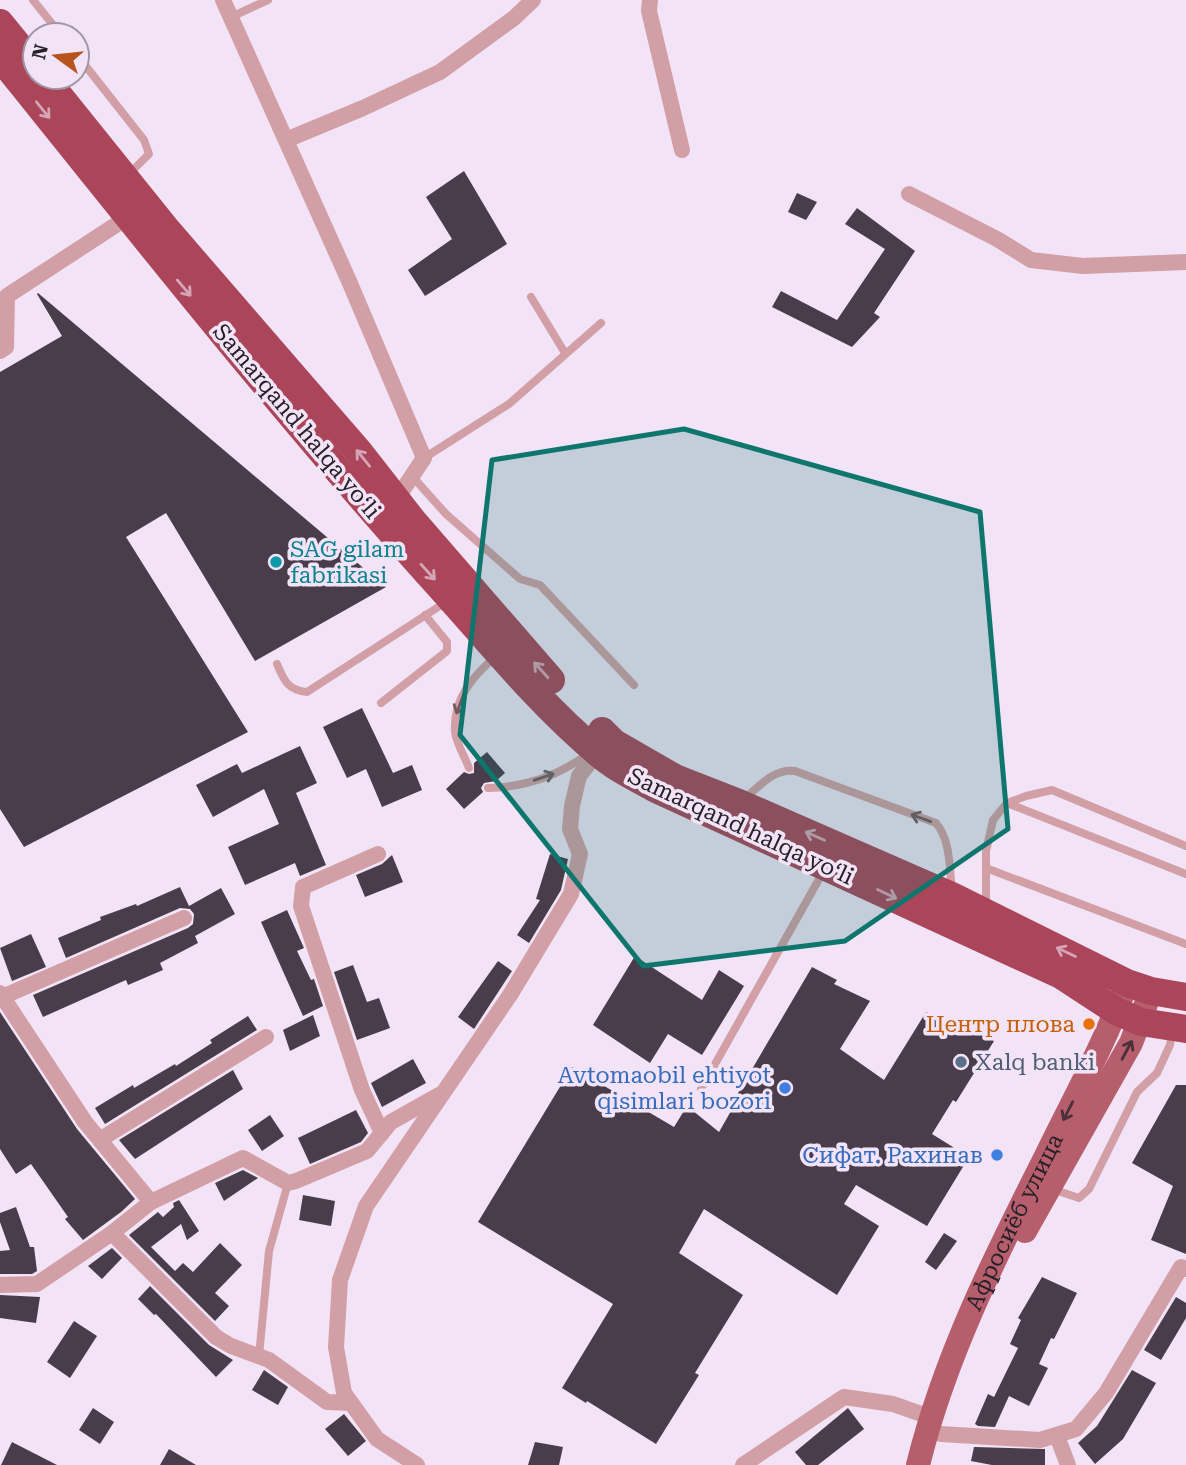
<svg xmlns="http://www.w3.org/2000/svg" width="1186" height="1465" font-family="'Roboto Serif',serif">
<rect width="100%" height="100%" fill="#f2e4f6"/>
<g fill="#493d4c">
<path d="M464,171l43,73 -82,52 -17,-26 44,-31 -26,-42z"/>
<path d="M797,193l20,9 -11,18 -18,-8z"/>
<path d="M857,208l58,43 -41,62 6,4 -28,30 -80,-40 9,-16 56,29 48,-71 -40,-25z"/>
<path d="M38,293l348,294 -131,74 -89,-148 -40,24 122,195 -224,115 -24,-38v-437l62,-36 -25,-42z"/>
<path d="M362,708l31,65 19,-8 10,25 -40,17 -16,-38 -19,9 -24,-51z"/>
<path d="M300,746l17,37 -21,10 30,72 -26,11 -5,-13 -50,22 -17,-38 51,-23 -15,-35 -51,28 -17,-32 41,-21 5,9z"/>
<path d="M487,752l18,21 -9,8 -12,2 -3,5 2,4 -19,17 -18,-20 18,-17 5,2 5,-1v-10z"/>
<path d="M550,854l18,5 -7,31 -32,53 -12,-8 23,-35 -4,-1z"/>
<path d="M392,855l11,27 -38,15 -9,-22 26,-11z"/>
<path d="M180,887l9,19 32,-18 14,26 -40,22 3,7 -38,20 3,7 -35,15 -2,-5 -83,37 -10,-22 155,-67 5,-4 1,-10 -4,-5 -10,-1 -114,50 -8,-20 43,-18 -1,-3 36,-13 1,2z"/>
<path d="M287,910l17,38 -7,3 14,29 3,-1 9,27 -20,10 -42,-94z"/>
<path d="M31,934l15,33 -34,14 -12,-33z"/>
<path d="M635,956l67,44 17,-30 25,16 -42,69 -34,-21 -18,29 -57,-38z"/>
<path d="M498,961l14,10 -38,58 -16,-12z"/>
<path d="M353,965l14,37 12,-4 11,30 -33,12 -23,-68z"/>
<path d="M812,967l25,13 -3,4 36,17 -30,48 44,31 42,-68 37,20 4,-5 27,14 -38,61 -3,-2 -21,34 37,23 -42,69 -71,-41 -12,19 35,22 -42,69 -133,-86 -25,44 64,42 -48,78 4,2 -43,69 -69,-43 -1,2 -24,-15 51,-84 -135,-82 94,-155 102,60 13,-21 32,26 12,-21 -3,-1z"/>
<path d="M0,1012l77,117 58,70 -14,13 -38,28 -18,-21 3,-2 -37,-53 -15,10 -16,-25z"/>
<path d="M313,1015l7,21 -30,15 -7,-21z"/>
<path d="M248,1016l9,14 -152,94 -10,-16 38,-23 1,3 41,-24 1,2 36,-23 -2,-3z"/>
<path d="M413,1059l13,24 -44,24 -11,-24z"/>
<path d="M233,1070l10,19 -108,70 -16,-19z"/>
<path d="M1176,1085h10v169l-35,-14 22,-54 -41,-23z"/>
<path d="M356,1110l12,23 -7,9 -51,22 -12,-26z"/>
<path d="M270,1115l14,21 -22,15 -14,-21z"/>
<path d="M243,1170l15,8 -34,23 -9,-18z"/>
<path d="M303,1195l32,6 -4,25 -32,-6z"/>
<path d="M179,1200l20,31 -12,9 -6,-16 -30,23 24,24 8,-8 10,9 27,-29 22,22 -27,28 14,13 -14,15 -86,-86 29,-23 5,5 11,-10 -1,-4z"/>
<path d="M16,1207l14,40h4l3,24 -5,3h-32v-23l10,-1 -10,-28v-9z"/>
<path d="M944,1233l13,8 -21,29 -11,-8z"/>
<path d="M112,1248l10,10 -20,21 -14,-13z"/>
<path d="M1042,1277l35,16 -23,46 -3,-1 -12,26 9,4 -19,38 -20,-10 -14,31 -17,-1 -3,-2 13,-30 6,3 24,-49 -8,-4 11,-24 -3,-2z"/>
<path d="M150,1286l59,59 24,15 -17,17 -60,-63 -2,1 -16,-16z"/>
<path d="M0,1295l40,2 -4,26 -36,-5z"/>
<path d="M1176,1297l10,6v15l-25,42 -17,-10z"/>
<path d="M74,1321l23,15 -27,42 -23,-16z"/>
<path d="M264,1370l24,17 -10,18 -26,-15z"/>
<path d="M1132,1370l24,13 -33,56 -28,25 -17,-21 19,-17z"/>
<path d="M93,1408l21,14 -14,22 -21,-14z"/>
<path d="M848,1408l16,21 -46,36h-12l-11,-13z"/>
<path d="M344,1414l22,27 -18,15 -23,-27z"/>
<path d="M12,1442l45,23h-56z"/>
<path d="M535,1442l28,5 -4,18h-31z"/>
<path d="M974,1447l71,2v16h-53l-21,-4z"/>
<path d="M169,1449l27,16h-36z"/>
</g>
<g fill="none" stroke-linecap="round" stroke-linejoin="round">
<g stroke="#d29fa6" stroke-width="8">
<path d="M33,0l28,35"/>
<path d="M231,17l37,-17"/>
<path d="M77,55l67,85 5,14 -20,20"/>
<path d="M531,297l34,56"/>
<path d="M424,458l85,-54 92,-81"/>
<path d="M412,476l34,38 74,65 20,6 94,100"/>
<path d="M277,664c7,17 11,26 30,28l139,-90"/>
<path d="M381,703l66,-52v-9l-22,-27"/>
<path d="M469,768c-4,-11 -13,-25 -14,-36 -2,-33 17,-55 40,-75"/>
<path d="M488,788c38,-1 71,-12 101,-35"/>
<path d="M744,799c16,-13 30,-31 51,-28l141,52c15,18 13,44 16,67"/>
<path d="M1007,803l179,71"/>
<path d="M986,868l200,76"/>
<path d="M986,906v-55l7,-31 14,-17 19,-7 26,-6 134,56"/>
<path d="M701,1089l122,-217"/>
<path d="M1052,1189l27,9 10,-9 48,-97 20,-19 13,-28 2,-13"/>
<path d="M259,1356l10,-105 19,-68"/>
</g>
<g stroke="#d29fa6" stroke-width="16">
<path d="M223,0l126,281 75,177 -28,42"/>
<path d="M650,0l-1,11 33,139"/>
<path d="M286,140l77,-32 77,-36 74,-54 19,-18"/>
<path d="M909,194l88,45 34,21 52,6 103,-4"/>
<path d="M0,351l6,-4 1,-51 121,-79"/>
<path d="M378,854l-75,33 -2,19 61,184 20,43"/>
<path d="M0,993l85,129 66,80 92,-44 45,25 8,-2 71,-30 24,-29 48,-27"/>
<path d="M2,997l182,-79"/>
<path d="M101,1139l165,-102"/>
<path d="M112,1233l39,-31"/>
<path d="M0,1285l37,-1 75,-51 104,104 15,9 38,14 58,42 24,1"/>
<path d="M941,1434l99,6 36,-11 30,-36 75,-126 5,2"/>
<path d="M1057,1436l11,29"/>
<path d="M417,1465l-40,-26 -33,-46 -8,-46 4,-67 26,-74 144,-211 61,-101 9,-40 -10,-25 2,-23 7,-30 18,-23"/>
<path d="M743,1465l101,-68 49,7 37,13"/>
</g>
<g stroke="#b75e6d" stroke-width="24">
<path d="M1025,1231l106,-188 20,-52"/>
<path id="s1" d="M918,1465c27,-110 79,-212 130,-313 26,-53 54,-104 75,-159"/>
</g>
<g stroke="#ab4559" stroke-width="28">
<path d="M0,23l35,43"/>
<path d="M0,57c141,176 281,352 431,520 54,59 105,124 167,176 17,15 38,25 58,36l405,186 55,36 25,11 45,7"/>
<path d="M44,77l123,153 192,222 54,69 138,159"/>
<path d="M602,731l12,12 61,35 64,25 213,93 175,87 24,8 35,6"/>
</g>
</g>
<defs><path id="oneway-shaft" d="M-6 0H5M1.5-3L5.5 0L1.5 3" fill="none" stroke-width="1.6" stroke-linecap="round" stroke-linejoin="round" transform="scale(1.75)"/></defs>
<g stroke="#d6a4b7">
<use href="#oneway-shaft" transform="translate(43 110) rotate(51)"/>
<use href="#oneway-shaft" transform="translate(184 288) rotate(50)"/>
<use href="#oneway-shaft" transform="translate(363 458) rotate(-129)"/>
<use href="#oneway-shaft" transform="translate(428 572) rotate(48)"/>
<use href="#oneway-shaft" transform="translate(541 670) rotate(-132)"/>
<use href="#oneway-shaft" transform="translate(815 836) rotate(-156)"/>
<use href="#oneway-shaft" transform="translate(887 894) rotate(25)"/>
<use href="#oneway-shaft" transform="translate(1066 952) rotate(-154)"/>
</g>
<g stroke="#735a61">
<use href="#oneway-shaft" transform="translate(460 704) rotate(110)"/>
<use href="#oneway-shaft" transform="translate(544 777) rotate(-19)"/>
<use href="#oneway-shaft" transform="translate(921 818) rotate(-160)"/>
</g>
<g stroke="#4a3039">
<use href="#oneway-shaft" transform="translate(1127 1050) rotate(-62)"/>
<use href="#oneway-shaft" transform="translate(1068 1111) rotate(117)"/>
</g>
<path fill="#0f766e" fill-opacity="0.2" stroke="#0f766e" stroke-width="5" stroke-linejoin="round" d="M684,429l296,83 28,317 -163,112 -202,25 -183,-231 32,-275z"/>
<circle fill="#0f9aa8" stroke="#f2e4f6" stroke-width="2.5" cx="276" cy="562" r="7"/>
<circle fill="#e8710a" stroke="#f2e4f6" stroke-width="2.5" cx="1089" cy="1024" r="7"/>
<circle fill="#5c6f8a" stroke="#f2e4f6" stroke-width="2.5" cx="961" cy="1062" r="7"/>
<g fill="#3f7fe0" stroke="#f2e4f6" stroke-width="2.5">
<circle cx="785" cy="1088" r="7"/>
<circle cx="997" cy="1155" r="7"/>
</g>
<g text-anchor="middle" stroke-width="7" stroke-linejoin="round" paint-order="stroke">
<g font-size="23" fill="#262128" stroke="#f2e4f6">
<text transform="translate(297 421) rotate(50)" y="8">Samarqand halqa yoʻli</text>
<text transform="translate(741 826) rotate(25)" y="8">Samarqand halqa yoʻli</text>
<text dy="8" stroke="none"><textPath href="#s1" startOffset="262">Афросиёб улица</textPath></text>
</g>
<g font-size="23" fill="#0d838f" stroke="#f2e4f6" text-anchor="start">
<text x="290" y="557">SAG gilam<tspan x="290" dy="26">fabrikasi</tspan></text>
</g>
<g font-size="23" fill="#c56008" stroke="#f2e4f6" text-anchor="end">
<text x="1075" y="1032">Центр плова</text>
</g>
<g font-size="23" fill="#4e5e75" stroke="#f2e4f6" text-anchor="start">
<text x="975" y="1070">Xalq banki</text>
</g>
<g font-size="23" fill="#366cbe" stroke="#f2e4f6" text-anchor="end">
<text x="771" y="1083">Avtomaobil ehtiyot<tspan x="771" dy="26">qisimlari bozori</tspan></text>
<text x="983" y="1163">Сифат. Рахинав</text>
</g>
</g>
<g transform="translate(56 56) rotate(285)"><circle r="33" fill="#f2e4f6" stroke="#a096a4" stroke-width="2"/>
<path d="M0-5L12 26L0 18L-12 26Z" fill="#b7541d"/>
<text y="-10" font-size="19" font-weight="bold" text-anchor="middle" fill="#262128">N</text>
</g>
</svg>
